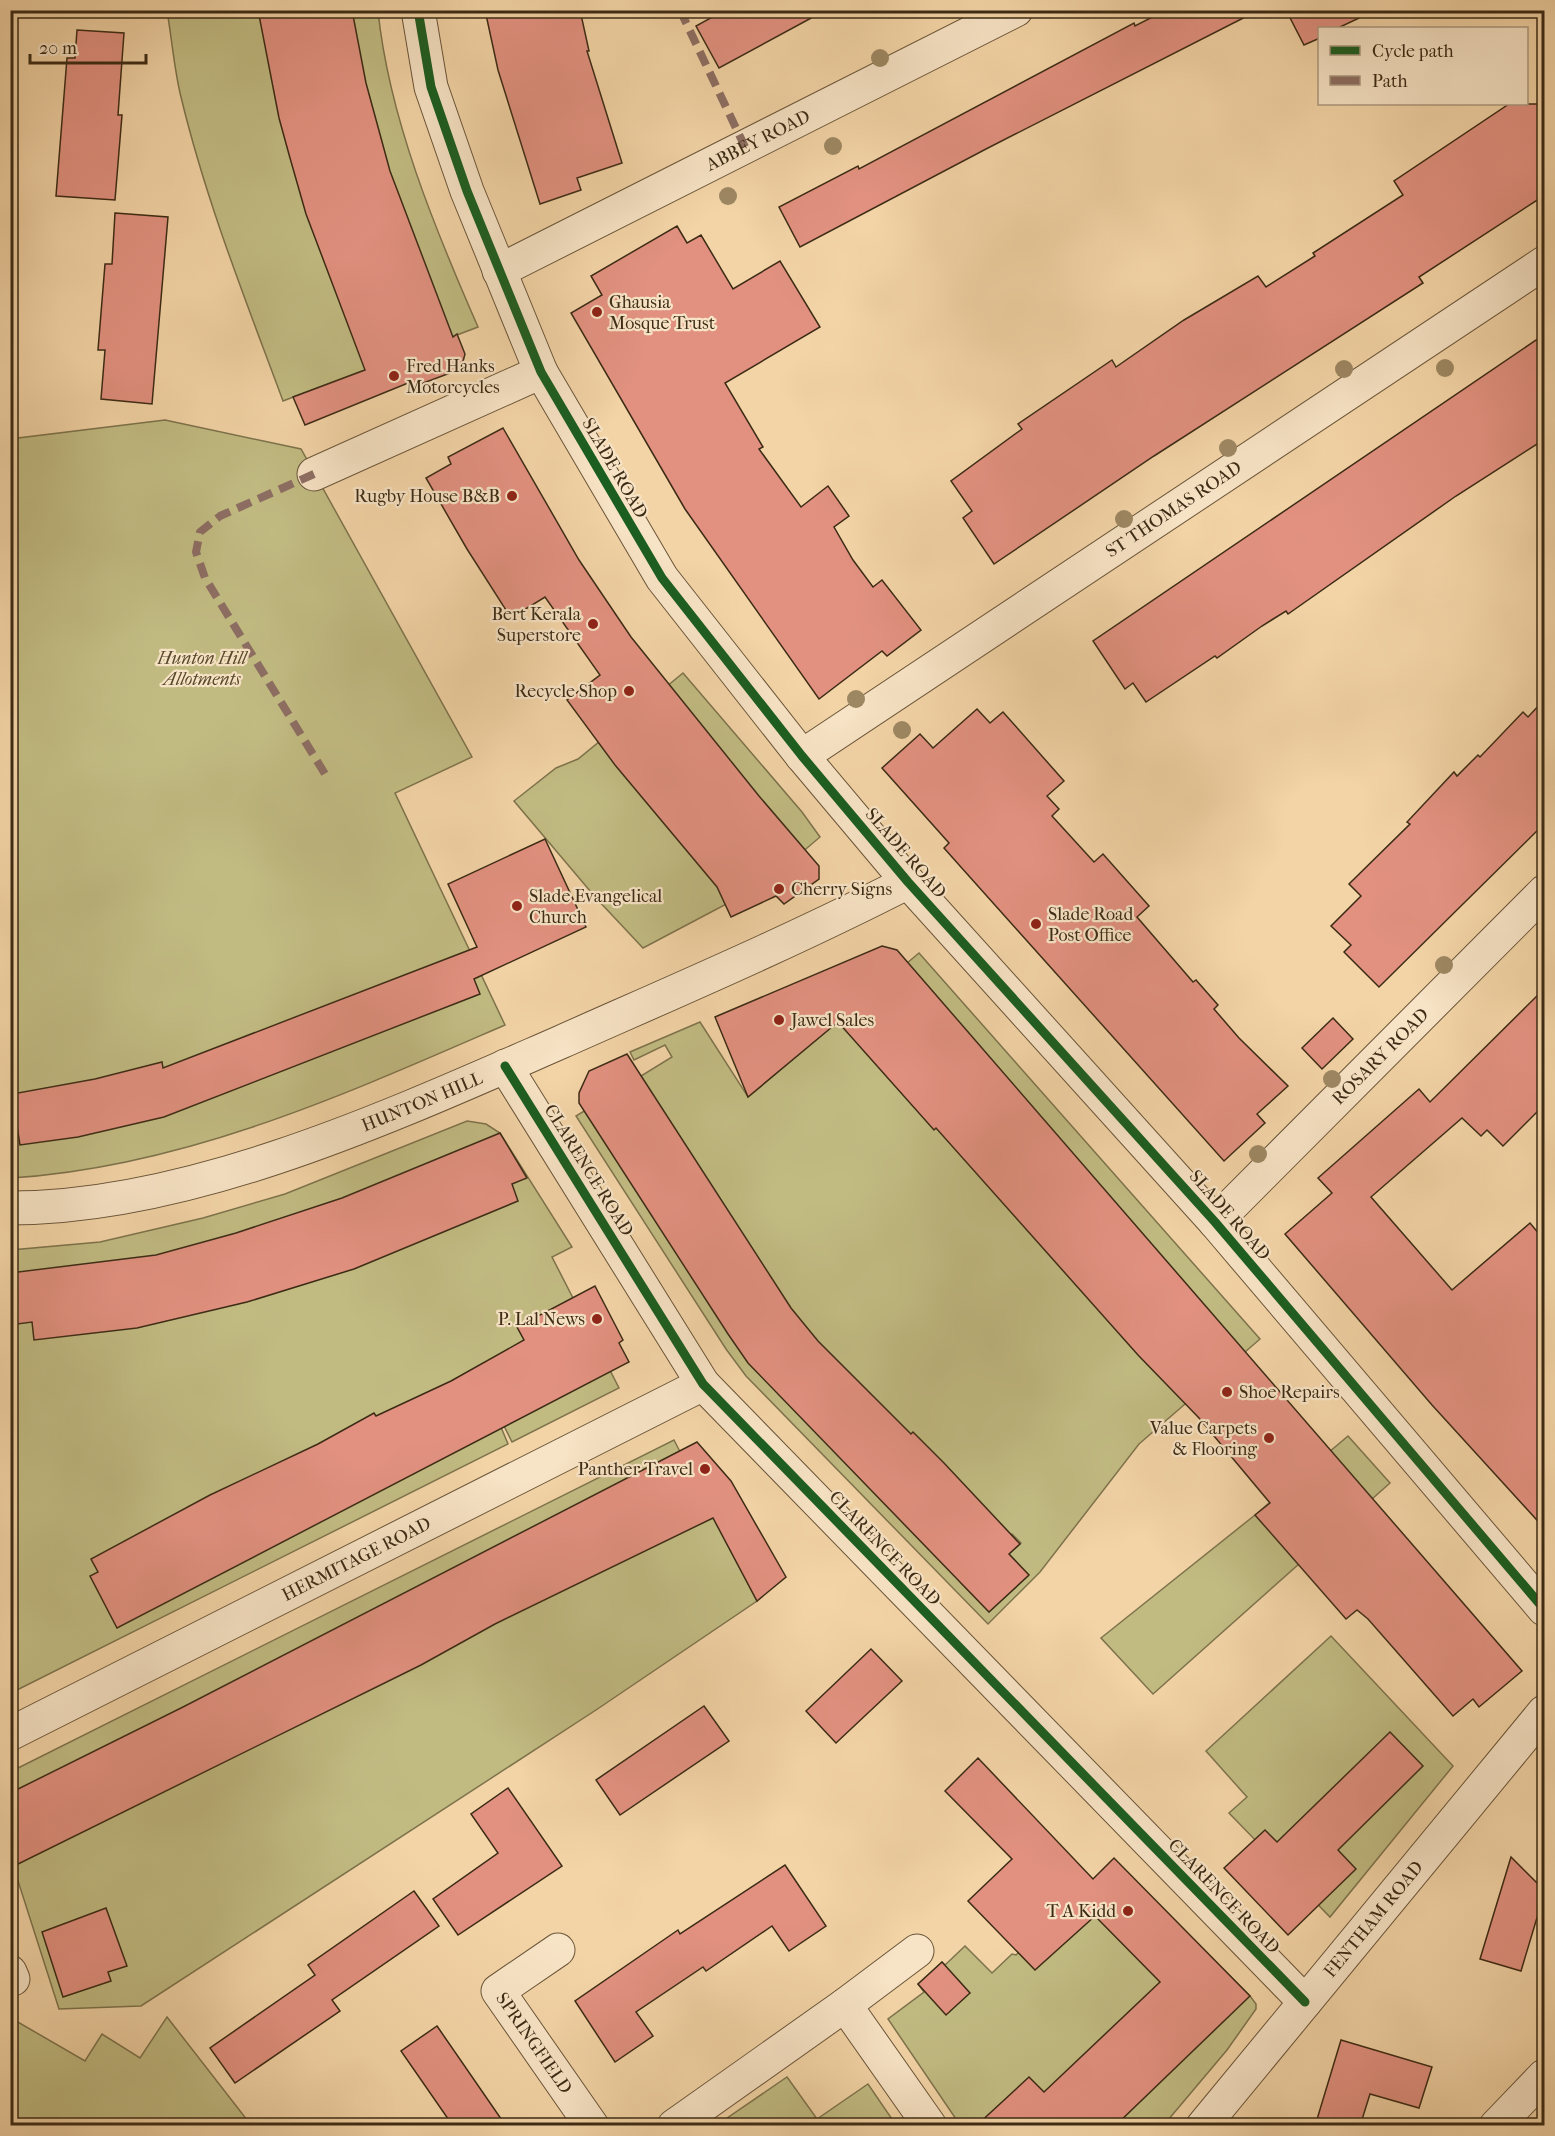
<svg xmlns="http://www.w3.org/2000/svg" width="1555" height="2136" font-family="'IM FELL French Canon',serif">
<rect width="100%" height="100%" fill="#f3d4a6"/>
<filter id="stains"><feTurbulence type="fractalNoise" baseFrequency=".00333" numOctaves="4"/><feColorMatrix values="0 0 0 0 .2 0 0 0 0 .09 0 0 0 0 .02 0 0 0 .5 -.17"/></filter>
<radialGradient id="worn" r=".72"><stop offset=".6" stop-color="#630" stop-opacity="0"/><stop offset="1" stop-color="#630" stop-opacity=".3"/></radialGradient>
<g fill="#c1bb82" stroke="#7e734c" stroke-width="1.5" fill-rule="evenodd">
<path d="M167,11h211c11,107 57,218 100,316l-195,74c-37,-100 -77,-200 -102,-304 -7,-28 -9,-58 -14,-86z"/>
<path d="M165,420l136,29 171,308 -77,36 110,232c-159,69 -320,142 -494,153l-1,-739z"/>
<path d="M683,673l119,139 18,25 -54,46 -123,65 -47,-50 -82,-97 42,-33 22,-9z"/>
<path d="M919,953l341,386 -121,105 -99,128 -52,52 -242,-248 -20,-27 -150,-233 96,-59 -7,-12 -31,15 -4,-8 70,-30 48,75zM1012,1534l9,9 -12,11 19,22 -39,36 -28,-29z"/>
<path d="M467,1121l19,3 14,9 72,114 -20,10 67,131 -107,54 -29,-58 25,60 -497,249v-443l89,-8 103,-24 82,-24z"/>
<path d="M1348,1436l42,47 -237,211 -52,-56 154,-123z"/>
<path d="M674,1440l83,161 -161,109 -455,296 -82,3 -48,-150 -1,-87z"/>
<path d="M1331,1636l122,130 -123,151 -101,-104 18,-16 -41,-46z"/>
<path d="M1076,1895l105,32 69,69 6,8v5l-29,41 -64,76 -203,-1 -72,-106 36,-27 -6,-8 24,-22 3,3 20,-19 27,27 20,-19 4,1z"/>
<path d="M167,2017l84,108h-240v-107l74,43 17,-27 38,24z"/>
<path d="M787,2077l30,42 51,-35 28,41h-179z"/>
</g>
<g fill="#e29180" stroke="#3c2b15" stroke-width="1.5">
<path d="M258,10h94l14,73 24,88 63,166 4,-3 8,20 -4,15 -51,19 -2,-5 -103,42 -12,-28 72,-27 -59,-156 -16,-56 -11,-40z"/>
<path d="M485,10h95l9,41h-2l35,112 -45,15 4,12 -41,14 -42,-134z"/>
<path d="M725,10h101l-107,58 -23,-42z"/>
<path d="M1166,10h93l-273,139 -186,98 -21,-40 79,-41 1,3 275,-146 1,3z"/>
<path d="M1286,10h90l-38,18h-18v10l-16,7z"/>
<path d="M77,30l47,3 -6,82h4l-7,85 -59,-4 11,-138h8z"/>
<path d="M1509,104h36v91l-126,82 4,6 -269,173 -160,108 -31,-46 9,-7 -21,-30 71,-52 -4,-5 94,-64 4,7 68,-47 74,-44 8,11 49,-31 -2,-3 90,-58 -9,-14z"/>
<path d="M115,213l53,4 -16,187 -51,-5 4,-49h-7l7,-86h7z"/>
<path d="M677,226l10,17 14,-8 32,54 47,-28 40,66 -95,56 38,64 -4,2 42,58 27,-21 21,30 -15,11 19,33 20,27 9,-7 39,50 -34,26 -5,-5 -63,48 -134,-190 -114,-196 31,-18 -11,-19z"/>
<path d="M1545,334v105l-89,57 -168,118 -2,-3 -24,15 -45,32 -2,-2 -69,46 -13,-19 -8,6 -32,-48z"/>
<path d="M503,428l76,132 52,77 128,159 60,70v13l-35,25 -8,-8 -45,21 -14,-30 -102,-122 -48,-65 33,-25 -55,-78 -34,21 -44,-69 -41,-71 25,-14 -3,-7z"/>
<path d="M1545,699v124l-166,164 -35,-35 7,-7 -20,-19 30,-30 -12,-12 61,-60 -3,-2 47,-50 3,4 21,-21 2,2 43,-45 5,5z"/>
<path d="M977,709l13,14 13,-11 61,69 -17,15 12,13 -7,7 42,46 9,-8 46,52 -12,11 56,65 3,-2 22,25 -4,4 25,29 49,48 -31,28 8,9 -41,38 -264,-295 -16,-18 5,-5 -67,-75 38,-34 13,14z"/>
<path d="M545,839l41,88 -112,52 6,15 -316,123 -86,20 -58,8 -8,-51 83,-15 67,-17 1,6 314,-121 -29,-63z"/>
<path d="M882,946l15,4 13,15 612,706 -43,36 -6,-8 -20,17 -85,-97 -11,-9 -11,9 -91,-104 15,-12 -71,-85 -61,-63 -202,-227 -2,2 -96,-108 -90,75 -33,-80z"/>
<path d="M1545,988v116l-42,42 -16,-16 -6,6 -19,-18 -91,79 81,93 78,-67 15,18v288l-113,-124 -147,-171 47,-41 -14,-15 101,-89 11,13z"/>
<path d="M1333,1018l20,21 -31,30 -20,-21z"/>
<path d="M627,1054l164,254 27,33 93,93 2,-2 31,31 76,81 -11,10 20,21 -40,37 -241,-249 -20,-29 -149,-231v-10l10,-22z"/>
<path d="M500,1133l27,45 -15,6 6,17 -164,68 -107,33 -110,26 -103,12 -2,-18 -22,3v-52l146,-18 80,-22 106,-35z"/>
<path d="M595,1286l28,54 -4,3 10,19 -512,266 -27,-52 8,-4 -7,-13 119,-64 108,-51 56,-31 2,3 75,-35 73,-41 -7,-13z"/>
<path d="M697,1442l34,39 55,96 -29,24 -44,-83 -218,106 -74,41 -411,203v-75l173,-86z"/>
<path d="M871,1649l31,32 -66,62 -30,-32z"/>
<path d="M704,1706l25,35 -109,74 -24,-35z"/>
<path d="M1390,1732l33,34 -85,84 18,19 -68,66 -64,-67 41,-38 12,12z"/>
<path d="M978,1758l115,121 21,-21 136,138 -135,130h-139l53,-49 15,15 116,-110 -65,-66 -60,54 -67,-69 44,-42 -67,-68z"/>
<path d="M508,1788l54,78 -104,69 -25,-36 65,-46 -27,-39z"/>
<path d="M1511,1857l34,34 -24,80 -41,-12z"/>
<path d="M785,1865l41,61 -37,25 -17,-25 -66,45 -3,-4 -67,45 17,24 -38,26 -40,-61 103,-71 2,4z"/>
<path d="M414,1891l25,35 -107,74 8,11 -105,72 -25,-35 105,-73 -7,-10z"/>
<path d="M106,1908l21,58 -19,6 3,9 -48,16 -21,-65z"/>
<path d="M942,1962l28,31 -24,22 -28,-31z"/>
<path d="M437,2026l69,100h-53l-52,-75z"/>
<path d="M1341,2040l91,27 -13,41 -49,-14 -10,32h-45z"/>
</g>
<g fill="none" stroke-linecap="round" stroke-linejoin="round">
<defs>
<g id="minor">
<path d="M418,10l13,77 36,104 74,181 121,206 140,178 106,126 307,340 329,387"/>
<path id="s1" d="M499,271l517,-261"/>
<path d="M314,474l227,-102"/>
<path id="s2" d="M802,756l742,-493"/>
<path d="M505,1066l198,318 602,618"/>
<path id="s3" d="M10,1208c183,0 386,-94 551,-166 117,-52 234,-102 347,-160"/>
<path id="s4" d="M1215,1222l329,-330"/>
<path id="s5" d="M10,1734l693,-350"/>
<path id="s6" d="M558,1950l-60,41 94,135"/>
<path d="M10,1972l3,7"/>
<path d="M845,2005l85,121"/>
<path d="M674,2126l171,-121 72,-54"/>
<path id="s7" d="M1203,2126l341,-414"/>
<path d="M1496,2126l48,-50"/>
</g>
</defs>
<use href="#minor" stroke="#6a5539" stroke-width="35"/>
<use href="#minor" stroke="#f7e3c5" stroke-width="33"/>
<g stroke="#8d6e63" stroke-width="8" stroke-dasharray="15 8" stroke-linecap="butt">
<path d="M680,10l65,137"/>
<path d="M314,474l-94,42 -20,16 -4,20 9,26 120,196"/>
</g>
<defs>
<g id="cycleway">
<path d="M418,10l13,77 36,104 74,181 121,206 140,178 106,126 307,340 329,387"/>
<path d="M505,1066l198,318 602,618"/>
</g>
</defs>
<use href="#cycleway" stroke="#f7e3c5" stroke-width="13"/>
<use href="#cycleway" stroke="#1b5e20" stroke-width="9"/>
</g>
<g fill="#9d8762">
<circle cx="880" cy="58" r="9"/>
<circle cx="833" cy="146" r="9"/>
<circle cx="728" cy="196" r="9"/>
<circle cx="1445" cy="368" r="9"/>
<circle cx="1344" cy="369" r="9"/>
<circle cx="1228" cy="448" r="9"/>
<circle cx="1124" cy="519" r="9"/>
<circle cx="856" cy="699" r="9"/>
<circle cx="902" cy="730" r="9"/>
<circle cx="1444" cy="965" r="9"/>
<circle cx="1332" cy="1079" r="9"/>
<circle cx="1258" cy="1154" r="9"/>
</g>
<g fill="#8f2418" stroke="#f7e3c5" stroke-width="2">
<circle cx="597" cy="312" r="6"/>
<circle cx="394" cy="376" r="6"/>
<circle cx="512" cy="496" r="6"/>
<circle cx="593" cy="624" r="6"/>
<circle cx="629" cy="691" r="6"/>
<circle cx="779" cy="889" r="6"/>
<circle cx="517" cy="906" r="6"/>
<circle cx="1036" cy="924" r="6"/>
<circle cx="779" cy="1020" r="6"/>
<circle cx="597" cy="1319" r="6"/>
<circle cx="1227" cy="1392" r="6"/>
<circle cx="1269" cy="1438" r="6"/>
<circle cx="705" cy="1469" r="6"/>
<circle cx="1128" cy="1911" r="6"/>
</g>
<g text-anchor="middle" stroke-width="4.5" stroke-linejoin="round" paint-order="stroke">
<g font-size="18" fill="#3c2b15" stroke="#f7e3c5">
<text dy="6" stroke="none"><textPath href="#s1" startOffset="290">ABBEY ROAD</textPath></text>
<text transform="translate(615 468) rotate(60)" y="6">SLADE ROAD</text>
<text dy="6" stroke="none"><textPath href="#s2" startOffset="446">ST THOMAS ROAD</textPath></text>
<text transform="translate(906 853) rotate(49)" y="6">SLADE ROAD</text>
<text dy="6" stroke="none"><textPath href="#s4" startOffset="234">ROSARY ROAD</textPath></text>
<text dy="6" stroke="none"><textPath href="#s3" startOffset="428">HUNTON HILL</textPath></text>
<text transform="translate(589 1170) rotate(58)" y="6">CLARENCE ROAD</text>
<text transform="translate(1230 1215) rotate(49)" y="6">SLADE ROAD</text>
<text transform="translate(885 1548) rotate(46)" y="6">CLARENCE ROAD</text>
<text dy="6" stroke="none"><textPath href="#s5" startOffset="388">HERMITAGE ROAD</textPath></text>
<text transform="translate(1224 1896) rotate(46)" y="6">CLARENCE ROAD</text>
<text dy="6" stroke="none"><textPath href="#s7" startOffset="268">FENTHAM ROAD</textPath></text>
<text dy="6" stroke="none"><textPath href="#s6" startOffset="136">SPRINGFIELD</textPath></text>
</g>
<g font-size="18" fill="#3c2b15" stroke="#f7e3c5" text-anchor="start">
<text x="609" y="308">Ghausia<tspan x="609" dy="21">Mosque Trust</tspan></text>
<text x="406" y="372">Fred Hanks<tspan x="406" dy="21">Motorcycles</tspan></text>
<text x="500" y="502" text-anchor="end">Rugby House B&amp;B</text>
<text x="581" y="620" text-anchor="end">Bert Kerala<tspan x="581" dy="21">Superstore</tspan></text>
<text x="617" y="697" text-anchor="end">Recycle Shop</text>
<text x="791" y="895">Cherry Signs</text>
<text x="529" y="902">Slade Evangelical<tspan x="529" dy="21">Church</tspan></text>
<text x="1048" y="920">Slade Road<tspan x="1048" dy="21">Post Office</tspan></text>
<text x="791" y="1026">Jawel Sales</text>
<text x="585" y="1325" text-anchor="end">P. Lal News</text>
<text x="1239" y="1398">Shoe Repairs</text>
<text x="1257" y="1434" text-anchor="end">Value Carpets<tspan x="1257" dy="21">&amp; Flooring</tspan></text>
<text x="693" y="1475" text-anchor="end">Panther Travel</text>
<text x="1116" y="1917" text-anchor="end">T A Kidd</text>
</g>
<g font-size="18" font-style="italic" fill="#57482b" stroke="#f7e3c5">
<text x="202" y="664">Hunton Hill<tspan x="202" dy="21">Allotments</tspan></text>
</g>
</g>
<rect width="1555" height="2136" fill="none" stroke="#f3d4a6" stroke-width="36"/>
<rect x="12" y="12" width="1531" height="2112" fill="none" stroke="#3c2b15" stroke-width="3"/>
<rect x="18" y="18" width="1519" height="2100" fill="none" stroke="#3c2b15" stroke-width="1.5"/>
<rect x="1318" y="27" width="210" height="78" fill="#f7e3c5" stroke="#ac997f" stroke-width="1.5"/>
<rect x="1330" y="46" width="30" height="9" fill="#1b5e20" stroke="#ac997f" stroke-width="1.5"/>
<text x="1372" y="57" font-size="18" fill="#3c2b15">Cycle path</text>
<rect x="1330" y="76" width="30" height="9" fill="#8d6e63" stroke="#ac997f" stroke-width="1.5"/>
<text x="1372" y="87" font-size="18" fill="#3c2b15">Path</text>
<path d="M30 54v9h116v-9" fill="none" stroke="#3c2b15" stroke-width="3"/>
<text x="39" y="54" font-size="18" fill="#3c2b15" stroke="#f7e3c5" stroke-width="4.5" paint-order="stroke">20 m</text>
<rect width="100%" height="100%" filter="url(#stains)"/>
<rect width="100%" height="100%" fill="url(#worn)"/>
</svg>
